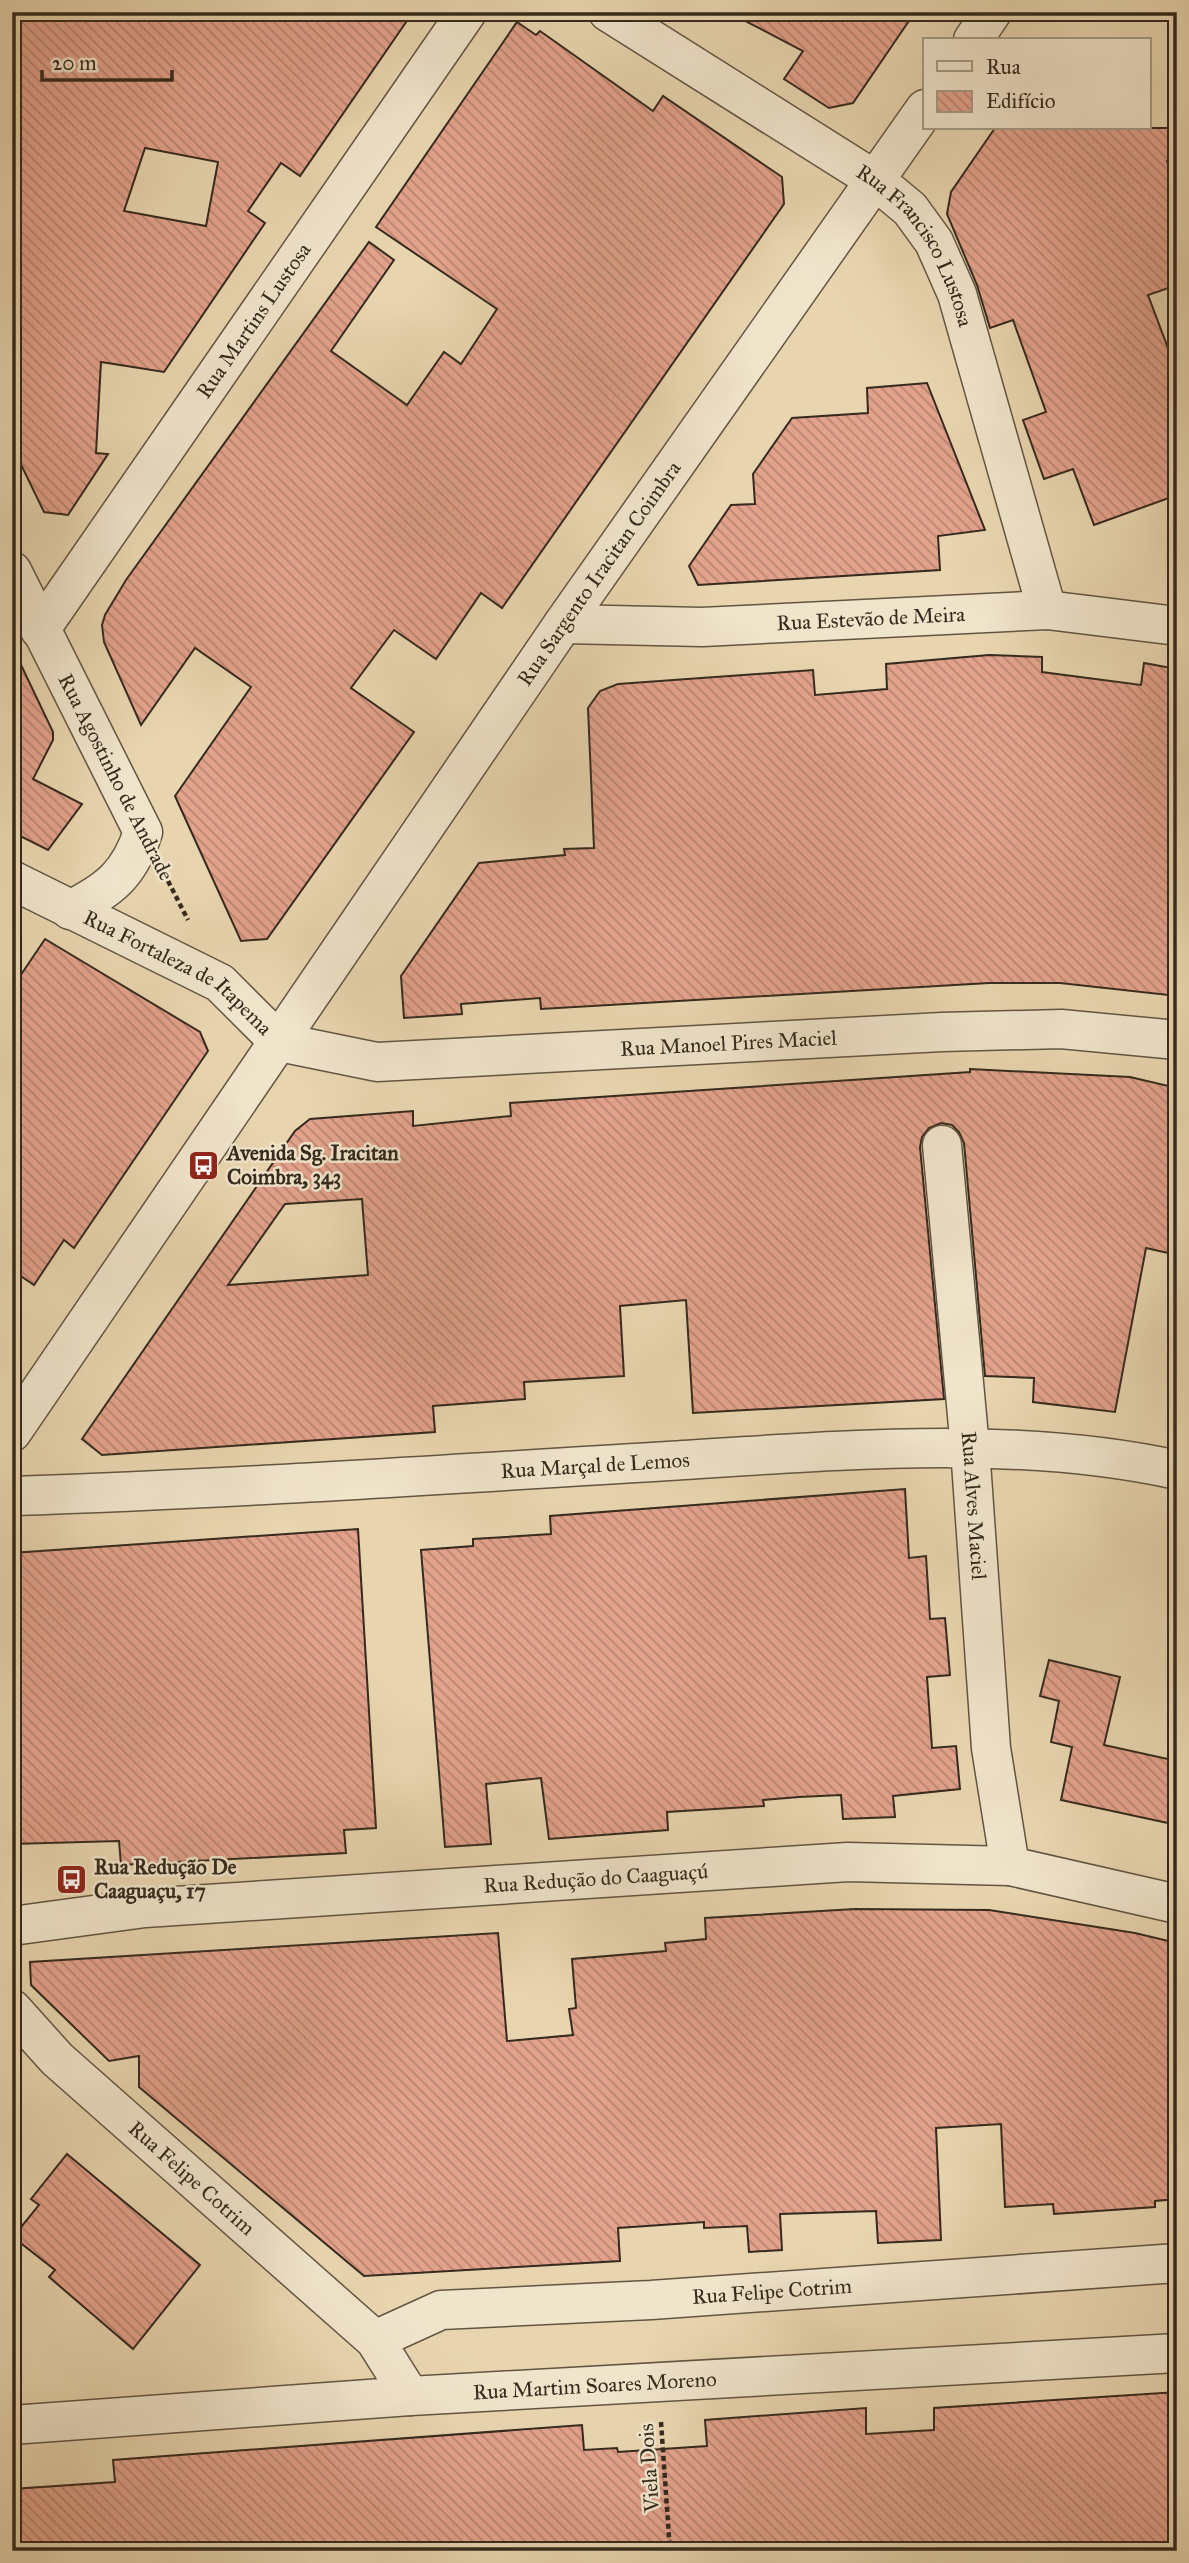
<svg xmlns="http://www.w3.org/2000/svg" width="1189" height="2563" font-family="'IM FELL Great Primer',serif">
<defs>
<pattern id="building-back-hatch" width="6" height="6" patternUnits="userSpaceOnUse" patternTransform="scale(1.75)"><rect width="6" height="6" fill="#e3a28c"/><path d="M-1 5l2 2M0 0l6 6M5-1l2 2" fill="none" stroke="#b98472"/></pattern>
</defs>
<rect width="100%" height="100%" fill="#e8d5af"/>
<filter id="stains"><feTurbulence type="fractalNoise" baseFrequency=".00286" numOctaves="4"/><feColorMatrix values="0 0 0 0 .2 0 0 0 0 .09 0 0 0 0 .02 0 0 0 .5 -.17"/></filter>
<radialGradient id="worn" r=".72"><stop offset=".6" stop-color="#630" stop-opacity="0"/><stop offset="1" stop-color="#630" stop-opacity=".3"/></radialGradient>
<g fill="url(#building-back-hatch)" stroke="#352a1d" stroke-width="2" fill-rule="evenodd">
<path d="M12,12h401l-113,164 -19,-13 -33,48 17,12 -101,149 -63,-10 -5,91 12,1 -40,61 -24,-3 -32,-66zM145,148l73,14 -12,64 -82,-15z"/>
<path d="M728,12h187l-62,91 -24,5 -45,-29 19,-28z"/>
<path d="M517,22l19,13 4,-4 113,80 10,-15 119,81 2,27 -282,404 -21,-15 -45,66 -42,-29 -43,58 63,44 -147,207 -26,2 -66,-145 76,-109 -56,-39 -54,77 -37,-83 -2,-17 3,-10 21,-35 243,-338 25,18 -63,91 76,54 37,-53 17,12 36,-55 -121,-82z"/>
<path d="M995,128h182v29l-10,4 10,28v96l-29,10 29,77v123l-83,30 -21,-56 -29,10 -21,-59 23,-8 -33,-92 -23,8 -13,-43 -30,-71 4,-22z"/>
<path d="M927,383l58,147 -47,6 2,34 -242,15 -9,-19 42,-61 24,-1 -2,-30 39,-56 76,-5 -1,-25z"/>
<path d="M12,646l41,86v8l-20,39 49,25 -34,46 -36,-18z"/>
<path d="M989,655l53,2v15l99,13 3,-22 33,6v327l-117,-13h-71l-448,26 -1,-11 -79,6 1,10 -58,4 -3,-42 78,-113 86,-8 -1,-6 30,-1 -6,-140 12,-17 18,-7 195,-14 2,25 72,-6 -1,-25z"/>
<path d="M45,939l155,93 8,19 -134,197 -10,-8 -30,45 -22,-15v-282z"/>
<path d="M970,1069l160,8 47,11v167l-31,-7 -31,164 -82,-10 1,-24 -49,-2 -21,-233 -5,-11 -7,-7 -11,-2 -12,5 -7,9 -2,10 24,252 -251,14 -7,-113 -66,6 4,70 -100,6 1,17 -92,7 2,26 -333,23 -20,-16 213,-308 15,-12 103,-8v15l98,-10 -1,-13 460,-31zM362,1199l6,76 -140,10 57,-81z"/>
<path d="M905,1489l4,69 17,-2 4,63 15,-1 5,57 -23,2 5,71 24,-2 4,43 -67,7 2,21 -52,2 -2,-24 -42,2 -36,3 1,6 -97,6 1,18 -119,9 -8,-61 -55,6 5,60 -46,3 -24,-297 52,-4v-7l78,-5 -1,-18z"/>
<path d="M358,1529l18,299 -32,2 2,23 -225,12 -2,-24 -107,3v-291z"/>
<path d="M1049,1660l71,17 -16,68 73,16v64l-116,-25 11,-53 -21,-5 8,-41 -19,-5z"/>
<path d="M855,1909l134,1 146,23 42,10v256l-22,2v6l-101,7 -1,-10 -48,3 -4,-83 -65,4 5,112 -63,3 -2,-32 -96,3 2,36 -33,2 -2,-26 -43,2v-6l-86,6 2,33 -256,15 -225,-189v-31l-30,5 -78,-76 -1,-23 468,-29 9,108 66,-6 -4,-26 7,-1 -4,-49 94,-8 -1,-8 41,-4 -1,-21z"/>
<path d="M67,2154l133,111 -67,84 -84,-72 6,-7 -42,-33 26,-32 -8,-6z"/>
<path d="M1177,2392v159h-1165v-62l103,-7 -2,-22 469,-35 2,25 33,-2 1,4 89,-6 -2,-26 161,-12v26l68,-4v-22z"/>
</g>
<g fill="none" stroke-linecap="round" stroke-linejoin="round">
<defs>
<g id="minor">
<path id="s1" d="M608,12l267,168 35,29 24,33 23,52 90,316"/>
<path d="M973,40l19,-28"/>
<path d="M12,571l131,261c-14,43 -34,58 -73,78"/>
<path id="s2" d="M563,624l139,3 345,-17 130,16"/>
<path id="s3" d="M40,630l427,-618"/>
<path id="s4" d="M12,880l208,103 59,59"/>
<path id="s5" d="M279,1042l98,20 565,-30 119,-3 116,11"/>
<path id="s6" d="M942,1145l28,303 21,300 19,118"/>
<path id="s7" d="M12,1432l551,-808 362,-515"/>
<path id="s8" d="M12,1496c219,-7 438,-22 656,-35 165,-10 347,-27 509,9"/>
<path id="s9" d="M12,1926l133,-18 703,-46 162,4 167,38"/>
<path id="s10" d="M12,2009l45,50 318,281 35,56"/>
<path id="s11" d="M375,2340l66,-30 210,-10 526,-37"/>
<path id="s12" d="M12,2425l398,-29 767,-43"/>
</g>
</defs>
<use href="#minor" stroke="#625542" stroke-width="41"/>
<g stroke="#352a1d" stroke-width="4.5" stroke-dasharray="5 3.5" stroke-linecap="butt">
<path d="M168,881l20,39"/>
<path d="M661,2422l9,129"/>
</g>
<use href="#minor" stroke="#f0e4cb" stroke-width="38"/>
</g>
<defs>
<symbol id="bus-square" viewBox="-11 -11 22 22"><rect x="-9" y="-9" width="18" height="18" rx="4" fill="#8f2418" stroke="#f0e4cb"/><path d="M-5-6H5V4H4V6H2V4H-2V6H-4V4H-5ZM-3.5-4V0h7V-4ZM-3.5 1.2v1.5H-2V1.2ZM2 1.2v1.5H3.5V1.2Z" fill="#fff"/></symbol>
</defs>
<g fill-rule="evenodd">
<use href="#bus-square" x="186" y="1148" width="35" height="35"/>
<use href="#bus-square" x="54" y="1862" width="35" height="35"/>
</g>
<g text-anchor="middle" stroke-width="5" stroke-linejoin="round" paint-order="stroke">
<g font-size="21" fill="#352a1d" stroke="#f0e4cb">
<text dy="7" stroke="none"><textPath href="#s1" startOffset="394">Rua Francisco Lustosa</textPath></text>
<text dy="7" stroke="none"><textPath href="#s3" startOffset="376">Rua Martins Lustosa</textPath></text>
<text dy="7" stroke="none"><textPath href="#s7" startOffset="1040">Rua Sargento Iracitan Coimbra</textPath></text>
<text dy="7" stroke="none"><textPath href="#s2" startOffset="308">Rua Estevão de Meira</textPath></text>
<text transform="translate(116 777) rotate(63)" y="7">Rua Agostinho de Andrade</text>
<text dy="7" stroke="none"><textPath href="#s4" startOffset="191">Rua Fortaleza de Itapema</textPath></text>
<text dy="7" stroke="none"><textPath href="#s5" startOffset="452">Rua Manoel Pires Maciel</textPath></text>
<text dy="7" stroke="none"><textPath href="#s8" startOffset="584">Rua Marçal de Lemos</textPath></text>
<text dy="7" stroke="none"><textPath href="#s6" startOffset="362">Rua Alves Maciel</textPath></text>
<text dy="7" stroke="none"><textPath href="#s9" startOffset="586">Rua Redução do Caaguaçú</textPath></text>
<text dy="7" stroke="none"><textPath href="#s10" startOffset="247">Rua Felipe Cotrim</textPath></text>
<text dy="7" stroke="none"><textPath href="#s11" startOffset="404">Rua Felipe Cotrim</textPath></text>
<text dy="7" stroke="none"><textPath href="#s12" startOffset="584">Rua Martim Soares Moreno</textPath></text>
<text transform="translate(649 2468) rotate(-94)" y="7">Viela Dois</text>
</g>
<g font-size="21" font-weight="bold" fill="#352a1d" stroke="#f0e4cb" text-anchor="start">
<text x="227" y="1160">Avenida Sg. Iracitan<tspan x="227" dy="24">Coimbra, 343</tspan></text>
<text x="94" y="1874">Rua Redução De<tspan x="94" dy="24">Caaguaçu, 17</tspan></text>
</g>
</g>
<rect width="1189" height="2563" fill="none" stroke="#e8d5af" stroke-width="42"/>
<rect x="14" y="14" width="1161" height="2535" fill="none" stroke="#352a1d" stroke-width="3.5"/>
<rect x="21" y="21" width="1147" height="2521" fill="none" stroke="#352a1d" stroke-width="2"/>
<rect x="923" y="38" width="228" height="91" fill="#f0e4cb" stroke="#a59a85" stroke-width="2"/>
<rect x="937" y="61" width="35" height="10" fill="#f0e4cb" stroke="#a59a85" stroke-width="2"/>
<text x="986" y="74" font-size="21" fill="#352a1d">Rua</text>
<rect x="937" y="91" width="35" height="21" fill="url(#building-back-hatch)" stroke="#a59a85" stroke-width="2"/>
<text x="986" y="108" font-size="21" fill="#352a1d">Edifício</text>
<path d="M42 70v10h130v-10" fill="none" stroke="#352a1d" stroke-width="3.5"/>
<text x="52" y="70" font-size="21" fill="#352a1d" stroke="#f0e4cb" stroke-width="5" paint-order="stroke">20 m</text>
<rect width="100%" height="100%" filter="url(#stains)"/>
<rect width="100%" height="100%" fill="url(#worn)"/>
</svg>
